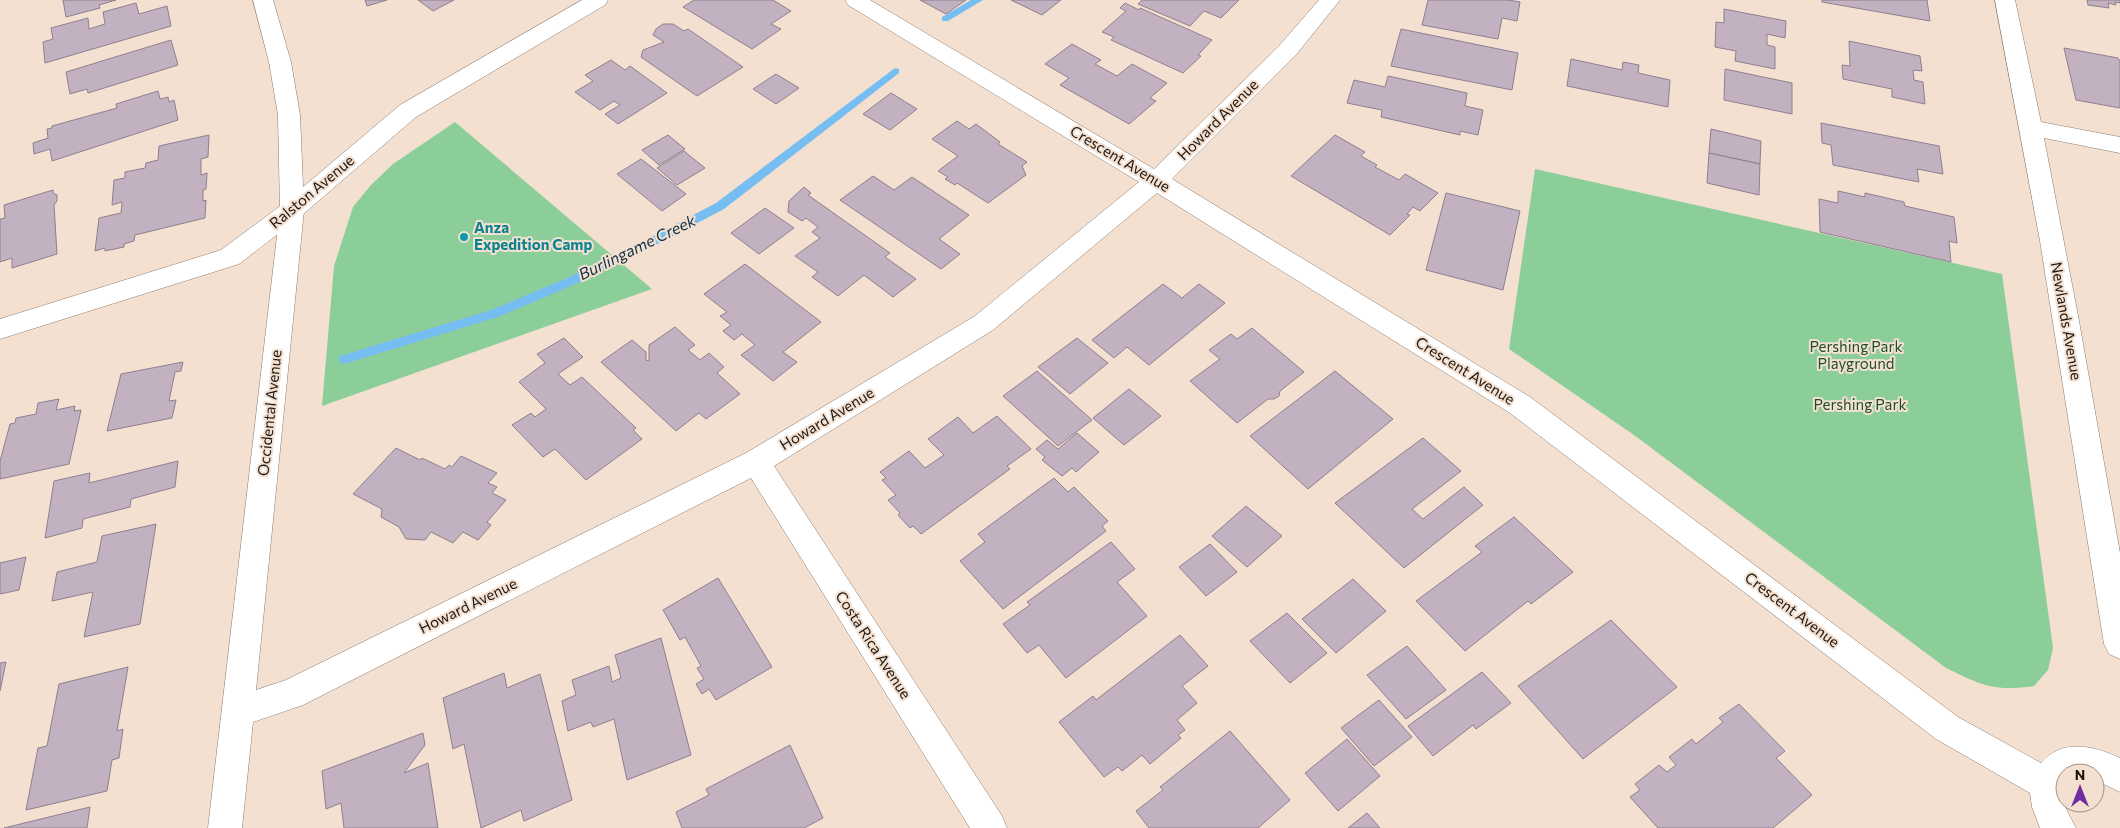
<svg xmlns="http://www.w3.org/2000/svg" width="2120" height="828" font-family="Commissioner,sans-serif">
<rect width="100%" height="100%" fill="#f3e0d1"/>
<g fill="#8cce9a">
<path d="M455,122l197,167 -330,117 12,-140 19,-59 18,-22 22,-21z"/>
<path d="M1535,169l467,105 51,374 -5,22 -14,16c-40,6 -53,-1 -88,-18l-312,-233 -125,-86z"/>
</g>
<g fill="none" stroke-linecap="round" stroke-linejoin="round">
<g fill="#76bef1" fill-rule="evenodd">
<path d="M971,0h12l-35,21h-6v-4z"/>
<path d="M895,68l4,1v4l-175,136 -74,39 -79,38 -73,31 -154,47 -4,-2 -2,-3 2,-3 151,-46 72,-30 79,-38 74,-39z"/>
</g>
</g>
<g fill="#c2b1c1" stroke="#8f7f8f">
<path d="M63,0h53l-17,5 1,3 -34,9z"/>
<path d="M365,0h22l-20,6z"/>
<path d="M418,0h36l-21,11z"/>
<path d="M694,0h79l18,11 -20,13 10,5 -29,20 -69,-42z"/>
<path d="M920,0h46l-20,14z"/>
<path d="M1011,0h50l-19,15z"/>
<path d="M1142,0h97l-18,18 -17,-7 -14,15 -52,-22z"/>
<path d="M1428,0h80l12,2 -3,19 -15,-3 -4,21 -76,-14z"/>
<path d="M1822,0h105l3,21 -108,-19z"/>
<path d="M2087,0h33v3l-5,-1 1,3 -8,-2 1,5 -21,-3z"/>
<path d="M136,3l3,11 28,-8 4,20 -126,37 -2,-21 10,-3 -2,-11 37,-10 1,11 16,-5 -2,-12z"/>
<path d="M1125,3l14,7 1,-2 72,32 -14,15 3,1 -18,17 -72,-33 3,-3 -12,-5 24,-21 -6,-3z"/>
<path d="M1724,9l62,12 -1,17 -18,-4v11l8,2v22l-40,-8 1,-10 -21,-4 1,-25 8,1z"/>
<path d="M663,24h10l11,7 4,-2 55,38 -46,29 -56,-39 2,-7 21,-8 -11,-7 3,-6z"/>
<path d="M1401,29l117,24 -6,37 -121,-24z"/>
<path d="M171,40l7,25 -90,28 -1,-4 -17,5 -4,-22z"/>
<path d="M1849,41l71,15 2,15 -9,-1 1,10 9,2 2,22 -33,-7v-8l-49,-10 -1,-14 8,1z"/>
<path d="M1072,44l29,16 -6,4 22,12 15,-12 35,19 -17,15 6,3 -27,23 -69,-39 9,-7 -24,-14z"/>
<path d="M2064,48l54,10 2,3v47l-44,-8z"/>
<path d="M1571,59l51,11 1,-8 16,3 -1,8 32,7 -2,27 -101,-21z"/>
<path d="M611,60l14,10 5,-4 37,27 -49,31 -13,-10 15,-9 -6,-4 -14,9 -25,-18 18,-11 -8,-6z"/>
<path d="M1725,69l67,14v31l-68,-14z"/>
<path d="M776,74l23,14 -23,16 -23,-15z"/>
<path d="M1388,76l79,17 -2,13 18,4 -5,25 -18,-4v4l-79,-18 1,-7 -35,-7 7,-23 31,7z"/>
<path d="M158,91l2,8 8,-2 1,5 5,-2 4,20 -126,41 -2,-12 -16,5 -1,-11 15,-5 -1,-9 5,-1v-2l65,-18 -1,-4z"/>
<path d="M891,93l26,16 -27,21 -27,-16z"/>
<path d="M957,121l12,8 7,-5 24,18 -2,2 29,18 -5,4 4,9 -38,28 -31,-20 -2,2 -10,-6 3,-2 -10,-6 20,-15 -26,-17z"/>
<path d="M1821,123l118,23 4,28 -26,-5 2,13 -86,-17 -2,-20 -9,-2z"/>
<path d="M1711,129l50,12 -1,23 -51,-11z"/>
<path d="M209,135l-1,22 -7,2v16l6,-2 -1,16 -3,1v11l3,-1 -1,18 -70,17 -1,6 -10,3v3l-19,4v-3l-10,3 4,-33 22,-5 1,-11 -10,3 2,-25 11,-2v-6l20,-4 1,-5 12,-3 1,-14z"/>
<path d="M668,135l17,14 -26,16 -17,-15z"/>
<path d="M1335,135l30,17 -4,4 16,9 -2,2 24,13 6,-6 33,19 -18,18 -7,-4 -6,7 3,1 -20,20 -99,-59z"/>
<path d="M684,151l21,17 -28,17 -20,-17z"/>
<path d="M1709,153l51,11 -1,31 -52,-12z"/>
<path d="M641,159l45,35 -24,17 -45,-37z"/>
<path d="M873,176l21,14 18,-13 57,38 -30,24 21,15 -19,15 -101,-69z"/>
<path d="M804,187l7,6 -3,2 82,58 -5,4 31,22 -23,18 -29,-22 -26,21 -26,-19 6,-5 -23,-16 25,-18 -8,-6 6,-5 -12,-9 -4,3 -14,-9 1,-11z"/>
<path d="M53,190v3l4,2v6l-3,4 3,49 -45,14v-10l-12,4v-43l5,-1 -1,-13z"/>
<path d="M1838,191l27,6v-4l39,9 1,4 49,11 3,26 -8,-2 2,21 -131,-30 -1,-33 19,4z"/>
<path d="M1446,193l74,18 -17,79 -77,-20z"/>
<path d="M765,208l29,20 -35,26 -28,-21z"/>
<path d="M745,264l76,58 -38,30 14,10 -24,19 -32,-26 14,-10 -13,-11 -8,6 -11,-9 8,-6 -11,-9 7,-4 -23,-18z"/>
<path d="M1163,284l19,14 17,-14 26,19 -76,62 -22,-18 -13,11 -22,-18z"/>
<path d="M675,327l20,18 -7,5 12,10 9,-7 15,14 -7,6 23,21 -34,25 -7,-6 -23,18 -75,-69 31,-22 14,12v8l3,1v-16z"/>
<path d="M1252,328l52,44 -24,19 -1,5 -5,3h-6l-31,24 -47,-42 30,-22 -11,-9 22,-16 6,5z"/>
<path d="M564,338l19,19 -25,17 12,11 12,-8 54,51 -3,2 9,9 -56,41 -31,-31 -12,8 -31,-32 19,-12 4,4 11,-8 -27,-27 26,-19 -8,-9z"/>
<path d="M1077,338l31,25 -38,31 -32,-27z"/>
<path d="M183,362l-2,9 -6,1 -6,29 7,-1 -4,18 -65,13 14,-57z"/>
<path d="M1037,371l55,49 -34,26 -55,-50z"/>
<path d="M1335,371l58,48 -85,70 -58,-53z"/>
<path d="M1129,389l32,27 -37,29 -31,-27z"/>
<path d="M59,399l-3,11 19,-4 -1,5 7,-1 -12,54 -69,15v-18l10,-37 5,-1 1,-5 20,-4 2,-11z"/>
<path d="M997,416l34,33 -24,17 3,3 -89,65 -8,-8 -3,2 -12,-13 2,-2 -12,-13 8,-5 -14,-15 4,-2 -6,-6 29,-21 16,17 19,-13 -16,-16 30,-22 15,16z"/>
<path d="M1077,433l22,19 -23,20 -4,-4 -10,8 -20,-16 3,-3 -9,-8 11,-9 11,9z"/>
<path d="M1423,438l38,33 -49,38 11,10 41,-32 19,18 -79,63 -69,-65z"/>
<path d="M396,448l24,12 2,-2 23,11 4,-4 3,2 9,-11 36,17 -9,10 9,4 -5,6 14,7 -19,22 4,3 -13,15 -15,-8 -10,11 -22,-11 -6,8 -19,-1 -7,-12 -18,-10 1,-8 -29,-15z"/>
<path d="M178,461l-3,26 -44,12 -1,8 -47,12 -1,9 -37,10 9,-57 36,-8 -1,10z"/>
<path d="M1054,478l14,14 6,-5 34,34 -6,5 4,5 -103,78 -43,-48 25,-19 -7,-8z"/>
<path d="M1246,506l36,30 -35,31 -35,-31z"/>
<path d="M1514,517l59,55 -42,32 -3,-3 -63,50 -49,-50 66,-49 -7,-6z"/>
<path d="M156,524l-16,100 -56,13 9,-45 -41,9 5,-29 40,-10 5,-26z"/>
<path d="M1111,542l24,27 -18,13 30,34 -81,62 -27,-33 -12,8 -24,-29 27,-19 -3,-3z"/>
<path d="M1210,544l27,28 -31,24 -27,-29z"/>
<path d="M26,557l-7,33 -19,4v-31z"/>
<path d="M718,578l54,89 -56,33 -7,-11 -7,5 -6,-10 8,-5 -7,-11 4,-2 -16,-29 -5,3 -17,-30z"/>
<path d="M1353,579l33,32 -50,42 -34,-34z"/>
<path d="M1287,613l40,40 -37,30 -40,-42z"/>
<path d="M1611,620l66,67 -94,72 -65,-73z"/>
<path d="M1180,635l28,31 -26,20 15,17 -20,17 8,10 -7,5 3,3 -31,26 -8,-9 -20,16 -4,-4 -14,10 -45,-55 34,-26 3,4z"/>
<path d="M661,638l30,117 -64,25 -13,-61 -21,8 -2,-5 -23,9 -6,-30 14,-6 -4,-15 37,-14 3,16 9,-4 -6,-23z"/>
<path d="M1407,646l39,44 -40,29 -39,-44z"/>
<path d="M6,662l-6,29v-28z"/>
<path d="M128,667l-11,64 6,-2 -4,29 -7,2 -5,31 -81,19 12,-62 9,-2 12,-62z"/>
<path d="M1482,672l29,31 -35,26 -3,-4 -40,31 -25,-30z"/>
<path d="M504,673l3,15 33,-14 32,126 -48,21 -3,-11 -40,18 -17,-84 -11,5 -10,-51z"/>
<path d="M1379,700l33,37 -38,29 -33,-38z"/>
<path d="M1739,704l46,47 -9,7 36,37 -39,33h-115l-28,-31 10,-7 -5,-6 24,-19 8,7 9,-7 -7,-8 23,-18 4,5 27,-22 -4,-4z"/>
<path d="M1230,731l60,69 -32,28h-109l-13,-17 27,-21 -3,-3z"/>
<path d="M423,733l2,12 -21,28 24,-10 10,65h-94l-3,-25 -15,6 -4,-38z"/>
<path d="M1347,739l33,37 -42,35 -33,-38z"/>
<path d="M790,745l33,73 -19,10h-122l-6,-16 33,-17 -3,-6z"/>
<path d="M90,807l-3,21h-83z"/>
<path d="M1367,813l13,15h-32z"/>
</g>
<g fill="none" stroke-linecap="round" stroke-linejoin="round">
<defs>
<g id="minor">
<path d="M253,0h20l18,62 9,53 4,95 -48,480 30,-10 460,-227 229,-137 164,-134 -291,-177 -3,-5h25l284,169 125,-123 40,-46h21l-45,56 -123,123 358,218 428,320 83,46c21,-25 53,-17 79,-5v34l-25,-12v-7h-30l-2,23 2,11 11,21h-36l-8,-21 -2,-14 -94,-54 -426,-326 -353,-220 -164,137 -219,136 228,350 5,12h-37l-219,-350 -448,227 -50,17 -11,106h-34l72,-618 -2,-95 -9,-53z"/>
<path d="M1995,0h20l26,122 79,15v16l-76,-15 35,183 41,232v106l-11,-5 -5,-10 -64,-403z"/>
</g>
<path id="tertiary" d="M582,0h26l-3,5 -189,112 -115,99 -62,48 -239,75v-20l221,-69 62,-46 117,-99z"/>
</defs>
<use href="#minor" stroke="#8d7c6e" stroke-width="1"/>
<use href="#tertiary" stroke="#8d7c6e" stroke-width="1"/>
<use href="#minor" fill="#fff" fill-rule="evenodd"/>
<use href="#tertiary" fill="#fff" fill-rule="evenodd"/>
</g>
<circle fill="#0f9aa8" stroke="#f3e0d1" stroke-width="2" cx="464" cy="237" r="5"/>
<g text-anchor="middle" stroke-width="4" stroke-linejoin="round" paint-order="stroke">
<g font-size="15" fill="#1d1711" stroke="#f3e0d1">
<text transform="translate(1218 120) rotate(-45)" y="5">Howard Avenue</text>
<text transform="translate(1120 159) rotate(31)" y="5">Crescent Avenue</text>
<text transform="translate(312 192) rotate(-40)" y="5">Ralston Avenue</text>
<text transform="translate(2066 321) rotate(80)" y="5">Newlands Avenue</text>
<text transform="translate(1465 371) rotate(32)" y="5">Crescent Avenue</text>
<text transform="translate(270 413) rotate(-84)" y="5">Occidental Avenue</text>
<text transform="translate(827 419) rotate(-31)" y="5">Howard Avenue</text>
<text transform="translate(468 606) rotate(-26)" y="5">Howard Avenue</text>
<text transform="translate(1792 610) rotate(37)" y="5">Crescent Avenue</text>
<text transform="translate(873 645) rotate(57)" y="5">Costa Rica Avenue</text>
</g>
<g font-size="15" font-weight="bold" fill="#0d838f" stroke="#f3e0d1" text-anchor="start">
<text x="474" y="233">Anza<tspan x="474" dy="17">Expedition Camp</tspan></text>
</g>
<g font-size="15" fill="#1d4e2b" stroke="#f3e0d1">
<text x="1856" y="352">Pershing Park<tspan x="1856" dy="17">Playground</tspan></text>
<text x="1860" y="410">Pershing Park</text>
</g>
<g font-size="16" font-style="italic" fill="#0f3044" stroke="#f3e0d1">
<text transform="translate(637 247) rotate(-26)" y="6">Burlingame Creek</text>
</g>
</g>
<g transform="translate(2080 788)"><circle r="24" fill="#f3e0d1" stroke="#9d9084"/>
<path d="M0-4L9 19L0 12L-9 19Z" fill="#722da1"/>
<text y="-8" font-size="14" font-weight="bold" text-anchor="middle" fill="#1d1711">N</text>
</g>
</svg>
